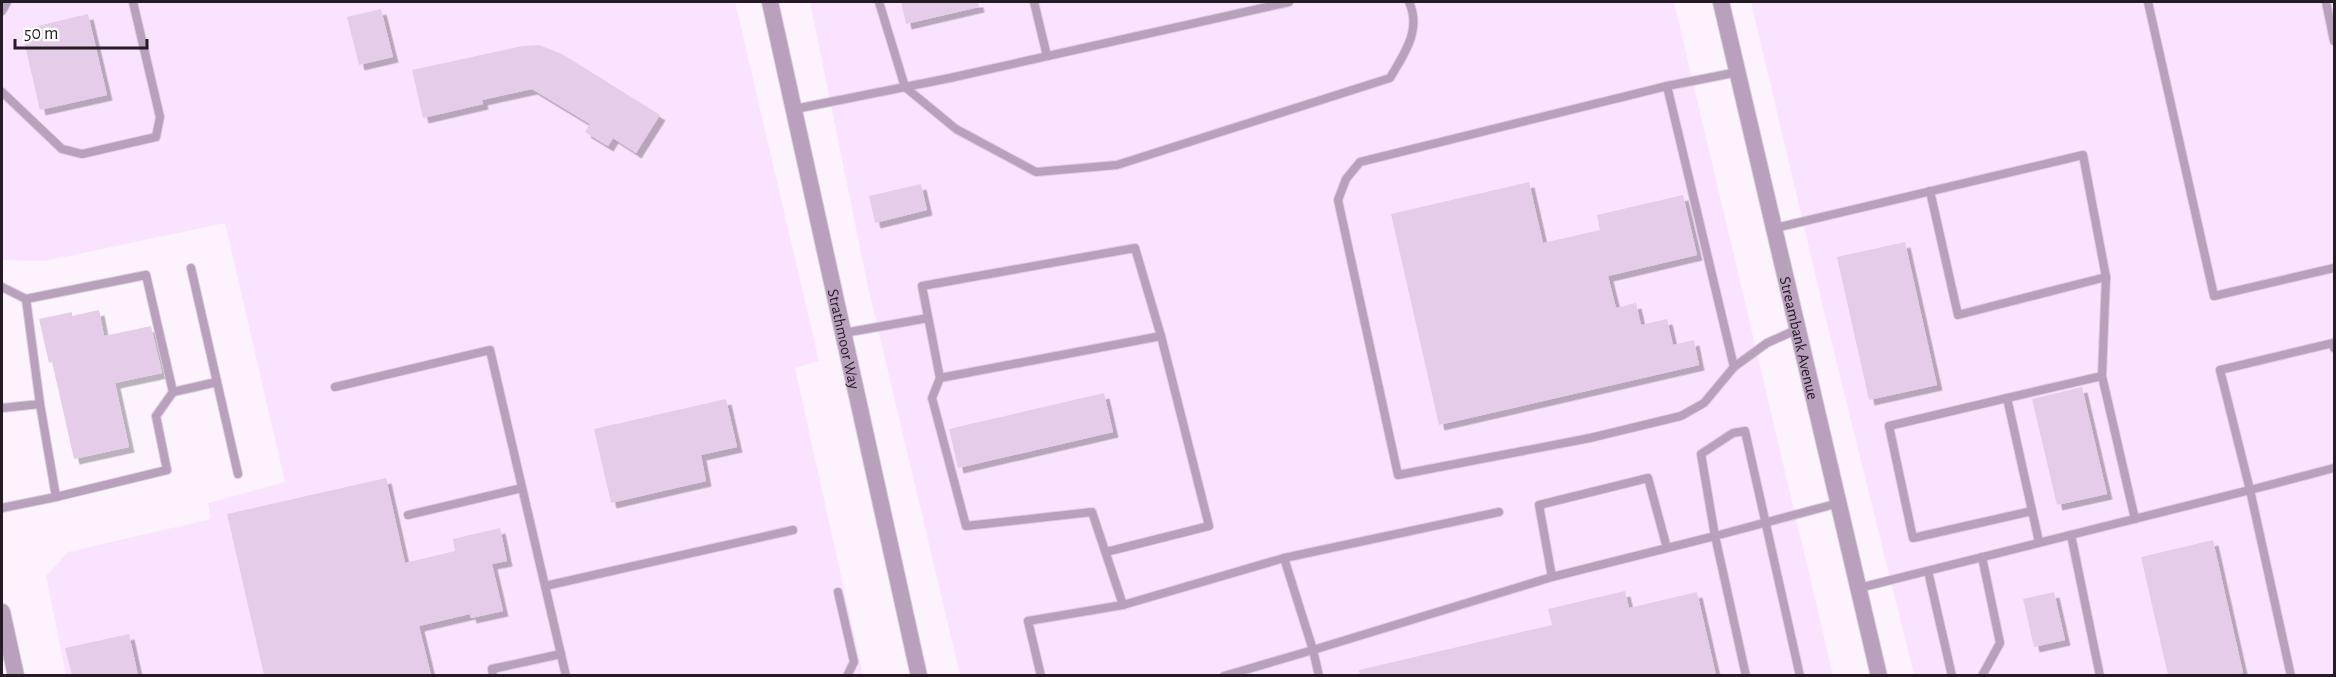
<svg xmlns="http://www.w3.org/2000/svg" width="2336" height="677" font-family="'Alegreya Sans',sans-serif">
<defs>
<filter id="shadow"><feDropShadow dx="5.5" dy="5.5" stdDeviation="0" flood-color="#0004"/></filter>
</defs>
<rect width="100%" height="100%" fill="#fcf3fe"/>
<g fill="#fae3fe">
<path d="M2,2h733l84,359 -24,7 68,307h-797l-20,-99 22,-24 143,-33 -3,-16 77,-21 -60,-259 -180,38 -43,-1z"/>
<path d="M810,2h864l159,673h-873l-92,-388z"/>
<path d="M1751,2h583v673h-420l-91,-368z"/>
</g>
<g fill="#e5cde9" filter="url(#shadow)">
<path d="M901,2h77l1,5 -73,17z"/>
<path d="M381,9l12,48 -34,8 -12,-48z"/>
<path d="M88,14l19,81 -67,15 -17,-73 6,-9z"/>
<path d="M539,45l23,9 98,61 -24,38 -23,-15 -5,8 -23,-14 5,-8 -58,-35 -50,11 1,4 -60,14 -11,-48 111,-24z"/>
<path d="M1529,182l14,61 57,-13 -3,-15 86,-20 14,60 -89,21 8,32 20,-5 5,22 26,-6 6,26 21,-5 5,25 -260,60 -48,-211z"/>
<path d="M921,184l6,26 -52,13 -6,-27z"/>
<path d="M1905,242l32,143 -68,15 -32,-143z"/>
<path d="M99,310l5,26 47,-10 11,47 -47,10 14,64 -55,12 -22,-97 -3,1 -10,-44 33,-7v4z"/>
<path d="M2082,387l25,107 -50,11 -25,-106z"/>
<path d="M1104,393l9,39 -155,36 -9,-39z"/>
<path d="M726,399l11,48 -36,8 5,26 -95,22 -17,-74z"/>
<path d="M386,478l19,85 50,-12 -2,-12 47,-11 7,33 -15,3 11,47 -32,7 -1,-4 -51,12 12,49h-167l-37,-161z"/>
<path d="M2213,540l30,133 -11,2h-64l-27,-118z"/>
<path d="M1625,591l4,17 68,-16 19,83h-356l-1,-5 193,-45 -4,-16z"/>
<path d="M2054,592l11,48 -31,7 -11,-48z"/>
<path d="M129,634l9,41h-66l-7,-27z"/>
</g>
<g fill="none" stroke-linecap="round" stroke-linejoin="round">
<defs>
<g id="service">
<path d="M879,2l26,85 51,42 80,43 81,-7 273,-87c14,-24 32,-48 19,-76"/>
<path d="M1034,2l13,54"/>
<path d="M2148,2l66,294 120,-28"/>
<path d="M2326,2l8,39"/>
<path d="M2,11l5,-9"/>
<path d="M1738,72l-71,14 -307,76 -14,17 -8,21 60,275 192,-37 91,-22 23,-13 30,-36 33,-24 31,-14"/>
<path d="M1667,86l67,281"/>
<path d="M2,92l60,57 20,5 74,-17 4,-20 -27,-115"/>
<path d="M795,109l155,-31 339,-76"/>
<path d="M1930,191l28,124 148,-38"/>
<path d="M1775,228l308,-73 23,122 -4,99 33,143"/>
<path d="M191,268l26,114"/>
<path d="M2,287l24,12 120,-24 27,117 -17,24 11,54 -111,27 -16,-93"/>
<path d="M844,333l84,-15"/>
<path d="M2334,348l-1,-5 -113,27 30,120 84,-22"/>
<path d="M940,378l-18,-92 213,-38 26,88"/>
<path d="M335,387l155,-37 76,326"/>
<path d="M173,392l44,-10 21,92"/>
<path d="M2007,398l-118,28 24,112 119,-27"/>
<path d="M2,408l38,-4 -14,-105"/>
<path d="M2,508l54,-11"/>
<path d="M408,515l114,-27"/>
<path d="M2071,535l29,141"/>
<path d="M2039,542l-32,-144 95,-22"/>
<path d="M1667,548l-19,-70 -109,27 13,72 163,-41 -14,-82 32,-21 12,-2 55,245"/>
<path d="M1106,552l103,-26 -48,-190 -221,42 -8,20 34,128 126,-14 31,93"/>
<path d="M1284,558l215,-46"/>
<path d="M1928,571l24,105"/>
<path d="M545,586l248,-56"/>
<path d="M1859,588l391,-98 41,186"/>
<path d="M838,592l16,70 -7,14"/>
<path d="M493,676l-1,-7 69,-15"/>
<path d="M1041,676l-13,-55 95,-16 161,-47 29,92 -89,26"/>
<path d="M1319,676l-6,-26 239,-73"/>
<path d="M1746,676l-31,-140 124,-33"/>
<path d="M1982,676l18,-33 -18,-86"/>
</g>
<g id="minor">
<path id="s1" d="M770,2l149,674"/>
<path id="s2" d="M1721,2l158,674"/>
<path d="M2,612l14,64"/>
</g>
</defs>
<use href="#service" stroke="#d9d0db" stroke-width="10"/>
<use href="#minor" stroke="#d9d0db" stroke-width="18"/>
<use href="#service" stroke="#b9a0bd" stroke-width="8"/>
<use href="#minor" stroke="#b9a0bd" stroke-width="16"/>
</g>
<g text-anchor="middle" stroke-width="6" stroke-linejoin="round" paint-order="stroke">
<g font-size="16" fill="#241b25" stroke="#fff">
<text dy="6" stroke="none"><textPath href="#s1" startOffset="345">Strathmoor Way</textPath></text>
<text dy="6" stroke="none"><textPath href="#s2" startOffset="345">Streambank Avenue</textPath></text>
</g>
</g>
<rect width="2336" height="677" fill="none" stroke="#241b25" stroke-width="6"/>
<path d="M15 39v9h132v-9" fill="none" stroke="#241b25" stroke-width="3"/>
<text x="24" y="39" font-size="18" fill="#241b25" stroke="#ffffff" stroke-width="4.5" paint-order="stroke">50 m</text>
</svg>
